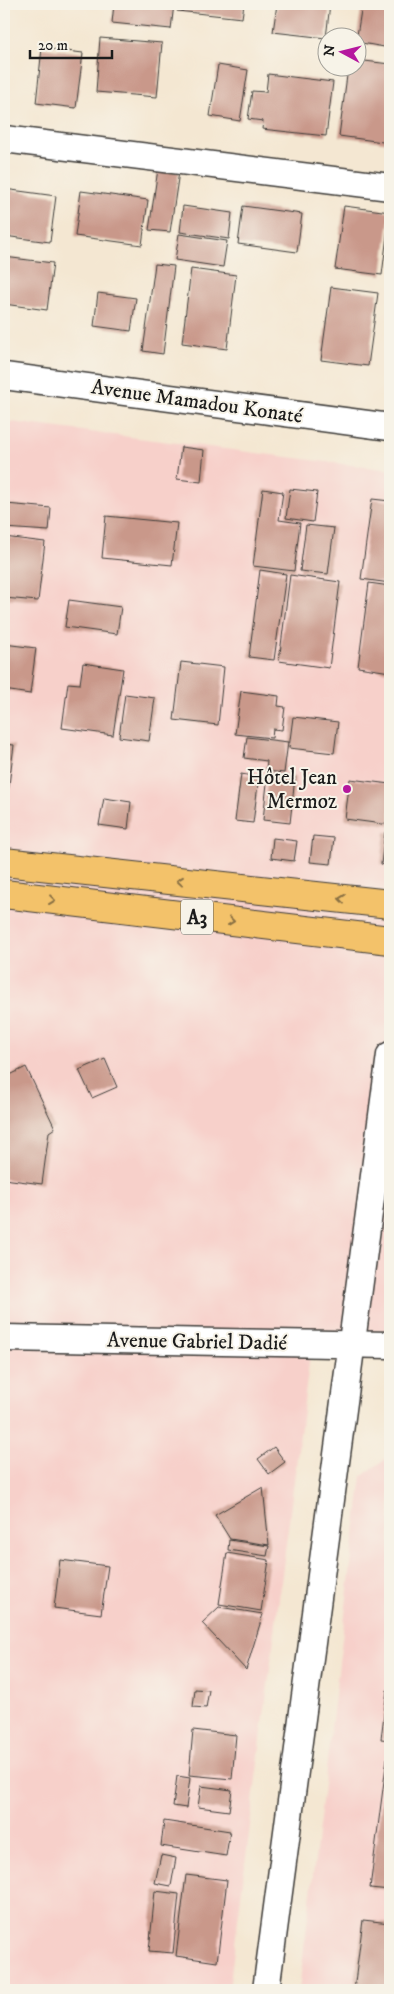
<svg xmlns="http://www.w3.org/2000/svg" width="394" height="1994" font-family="'IM FELL DW Pica',serif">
<rect width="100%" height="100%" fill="#f7f3e8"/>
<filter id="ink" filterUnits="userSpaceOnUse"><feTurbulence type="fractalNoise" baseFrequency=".02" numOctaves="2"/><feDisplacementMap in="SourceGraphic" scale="10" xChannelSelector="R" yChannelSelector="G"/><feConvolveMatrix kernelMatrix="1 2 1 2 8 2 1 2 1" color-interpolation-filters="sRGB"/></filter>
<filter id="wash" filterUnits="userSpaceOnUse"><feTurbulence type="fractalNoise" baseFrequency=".0096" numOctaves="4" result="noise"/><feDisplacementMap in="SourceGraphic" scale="20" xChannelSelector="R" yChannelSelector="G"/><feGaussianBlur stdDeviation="1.12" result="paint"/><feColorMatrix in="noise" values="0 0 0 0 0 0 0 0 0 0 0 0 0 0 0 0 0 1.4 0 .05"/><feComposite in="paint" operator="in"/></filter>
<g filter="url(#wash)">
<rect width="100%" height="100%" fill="#f4e7d2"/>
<g fill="#f7d0ca">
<path d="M4,421l386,49v865l-77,-3 -84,658h-225z"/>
<path d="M390,1456v534h-91l63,-514z"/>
</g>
<g id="blocks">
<g fill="#c9988a">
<path d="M114,4h60l-3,25 -59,-6z"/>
<path d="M178,4h66l-2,14 -65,-7z"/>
<path d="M277,4h53l-4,34 -53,-6z"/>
<path d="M362,4h28v44l-34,-6z"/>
<path d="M100,38l62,5 -5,54 -61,-5z"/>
<path d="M42,48l41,5 -7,55 -40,-5z"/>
<path d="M356,60l34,4v79l-51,-7 9,-68h8z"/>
<path d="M218,65l30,5 -8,51 -30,-5z"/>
<path d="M268,74l65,8 -7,54 -64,-7 1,-8 -15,-2 4,-28 14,1z"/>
<path d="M158,169l21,3 -9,60 -21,-2z"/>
<path d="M4,189l52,7 -6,46 -46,-6z"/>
<path d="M81,191l67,9 -6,45 -67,-9z"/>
<path d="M183,206l49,7 -3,26 -49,-7z"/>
<path d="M243,206l59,8 -5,38 -59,-8z"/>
<path d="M344,206l46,6 -8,63 -47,-6z"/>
<path d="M179,234l48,7 -4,26 -48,-7z"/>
<path d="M4,257l49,6 -6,47 -43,-6z"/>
<path d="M155,264l19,2 -11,88 -20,-3z"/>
<path d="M191,269l45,6 -9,74 -45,-6z"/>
<path d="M331,287l47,6 -10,73 -47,-6z"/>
<path d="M98,293l38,5 -5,33 -37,-5z"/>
<path d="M181,447l23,3 -3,32 -24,-3z"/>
<path d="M263,489l20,3 -4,28 21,3 -6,48 -41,-5z"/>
<path d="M290,489l27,3 -4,30 -27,-4z"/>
<path d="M372,499l18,2 -4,32h4v50l-29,-4z"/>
<path d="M6,504l45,4 -2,23 -45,-3z"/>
<path d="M106,516l71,7 -5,42 -70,-7z"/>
<path d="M306,525l28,3 -6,46 -28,-3z"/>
<path d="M4,537l41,5 -7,59 -34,-3z"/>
<path d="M260,570l26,4 -12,86 -25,-3z"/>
<path d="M290,575l50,7 -11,86 -50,-7z"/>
<path d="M369,583l21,3v86l-32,-5z"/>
<path d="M69,600l52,7 -4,27 -52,-7z"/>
<path d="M4,644l32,4 -6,46 -26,-4z"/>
<path d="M181,662l43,5 -6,58 -44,-5z"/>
<path d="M83,663l40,6 -10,66 -51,-7 6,-45 12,1z"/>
<path d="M241,691l38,5 -1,10 7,1 -3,23 -9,-1 -1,9 -37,-4z"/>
<path d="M125,694l30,4 -6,43 -30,-4z"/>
<path d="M293,717l45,5 -4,31 -45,-5z"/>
<path d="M247,737l41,5 -4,31 -18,-2 1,-10 -23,-3z"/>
<path d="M4,744l10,1 -7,56 -3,-1z"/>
<path d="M241,774l18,3 -6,46 -18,-2z"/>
<path d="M268,774l27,3 -5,46 -27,-3z"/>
<path d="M350,779l40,5v41l-45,-6z"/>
<path d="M104,798l27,4 -3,27 -29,-4z"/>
<path d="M385,832h5v34l-9,-2z"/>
<path d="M313,836l21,2 -3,26 -21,-2z"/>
<path d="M273,838l24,3 -3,20 -23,-3z"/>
<path d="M105,1059l12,28 -25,11 -13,-28z"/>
<path d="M26,1067l29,61 -6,4 -7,52 -38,-5v-101z"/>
<path d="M274,1447l11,15 -16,12 -11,-15z"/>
<path d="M263,1487l6,58 -39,-6 -15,-24z"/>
<path d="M229,1540l40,6 -2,10 -39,-6z"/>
<path d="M227,1553l42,7 -8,51 -42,-7z"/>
<path d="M60,1560l48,6 -7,48 -47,-6z"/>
<path d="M219,1607l44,7 -17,56 -44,-47z"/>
<path d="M195,1689l14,1 -3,18 -13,-1z"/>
<path d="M387,1690h3v50l-9,-1z"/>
<path d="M193,1730l43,5 -4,44 -43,-4z"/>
<path d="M387,1758h3v132l-20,-2z"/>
<path d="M177,1776l13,2 -4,30 -13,-2z"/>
<path d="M201,1786l31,4 -3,21 -31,-4z"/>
<path d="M164,1821l66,10 -4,25 -65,-10z"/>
<path d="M161,1855l15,3 -5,28 -16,-3z"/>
<path d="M186,1875l41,5 -10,82 -41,-6z"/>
<path d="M155,1891l24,3 -6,59 -24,-2z"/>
<path d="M363,1920l27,3v67h-36z"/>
</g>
</g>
</g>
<g filter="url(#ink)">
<use href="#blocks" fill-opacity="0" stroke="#3c3a37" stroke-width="1"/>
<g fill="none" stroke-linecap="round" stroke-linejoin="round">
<defs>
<g id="minor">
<path d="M4,139l386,48"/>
<path d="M4,376l386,51"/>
<path d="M4,1338l386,7"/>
<path d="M266,1990l124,-935"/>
</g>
<g id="trunk">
<path d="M4,862l386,42"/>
<path d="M4,894l386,46"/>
</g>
</defs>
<use href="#minor" stroke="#3c3a37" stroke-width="29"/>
<use href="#trunk" stroke="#3c3a37" stroke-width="30"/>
<use href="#minor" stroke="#fff" stroke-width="26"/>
<use href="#trunk" stroke="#f3c26a" stroke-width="28"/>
</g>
<defs><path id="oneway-chevron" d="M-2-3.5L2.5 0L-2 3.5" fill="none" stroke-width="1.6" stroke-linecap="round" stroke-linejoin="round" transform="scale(1.25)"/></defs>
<g stroke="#886f43">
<use href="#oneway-chevron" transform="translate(180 881) rotate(-174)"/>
<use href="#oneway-chevron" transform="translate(342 899) rotate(-173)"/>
<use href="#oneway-chevron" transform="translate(52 900) rotate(7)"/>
<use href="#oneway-chevron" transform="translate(231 921) rotate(7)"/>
</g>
</g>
<circle fill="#b5179e" stroke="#f7f3e8" stroke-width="2" cx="347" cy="789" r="5"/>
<g text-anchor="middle" stroke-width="4" stroke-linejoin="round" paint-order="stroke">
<rect fill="#f7f3e8" stroke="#5e5c59" stroke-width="1" x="181" y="899.5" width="32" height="35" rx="4"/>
<g font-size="20" font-weight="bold" fill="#1c1c1c">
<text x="197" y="924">A3</text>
</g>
<g font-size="21" fill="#1c1c1c" stroke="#f7f3e8">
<text transform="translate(197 401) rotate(8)" y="7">Avenue Mamadou Konaté</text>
<text transform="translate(197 1341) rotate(1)" y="7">Avenue Gabriel Dadié</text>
</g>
<g font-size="21" fill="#1c1c1c" stroke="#f7f3e8" text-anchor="end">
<text x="337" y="784">Hôtel Jean<tspan x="337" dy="24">Mermoz</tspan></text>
</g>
</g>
<rect width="394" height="1994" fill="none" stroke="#f7f3e8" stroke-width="20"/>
<g transform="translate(342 52) rotate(277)"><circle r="24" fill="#f7f3e8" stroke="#9f9d96"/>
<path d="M0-4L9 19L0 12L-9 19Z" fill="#b5179e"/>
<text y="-8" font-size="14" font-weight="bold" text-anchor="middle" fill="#1c1c1c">N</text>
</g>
<path d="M30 50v8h82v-8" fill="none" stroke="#1c1c1c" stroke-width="2.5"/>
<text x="38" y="50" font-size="15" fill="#1c1c1c" stroke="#f7f3e8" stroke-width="4" paint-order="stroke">20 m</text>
</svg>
